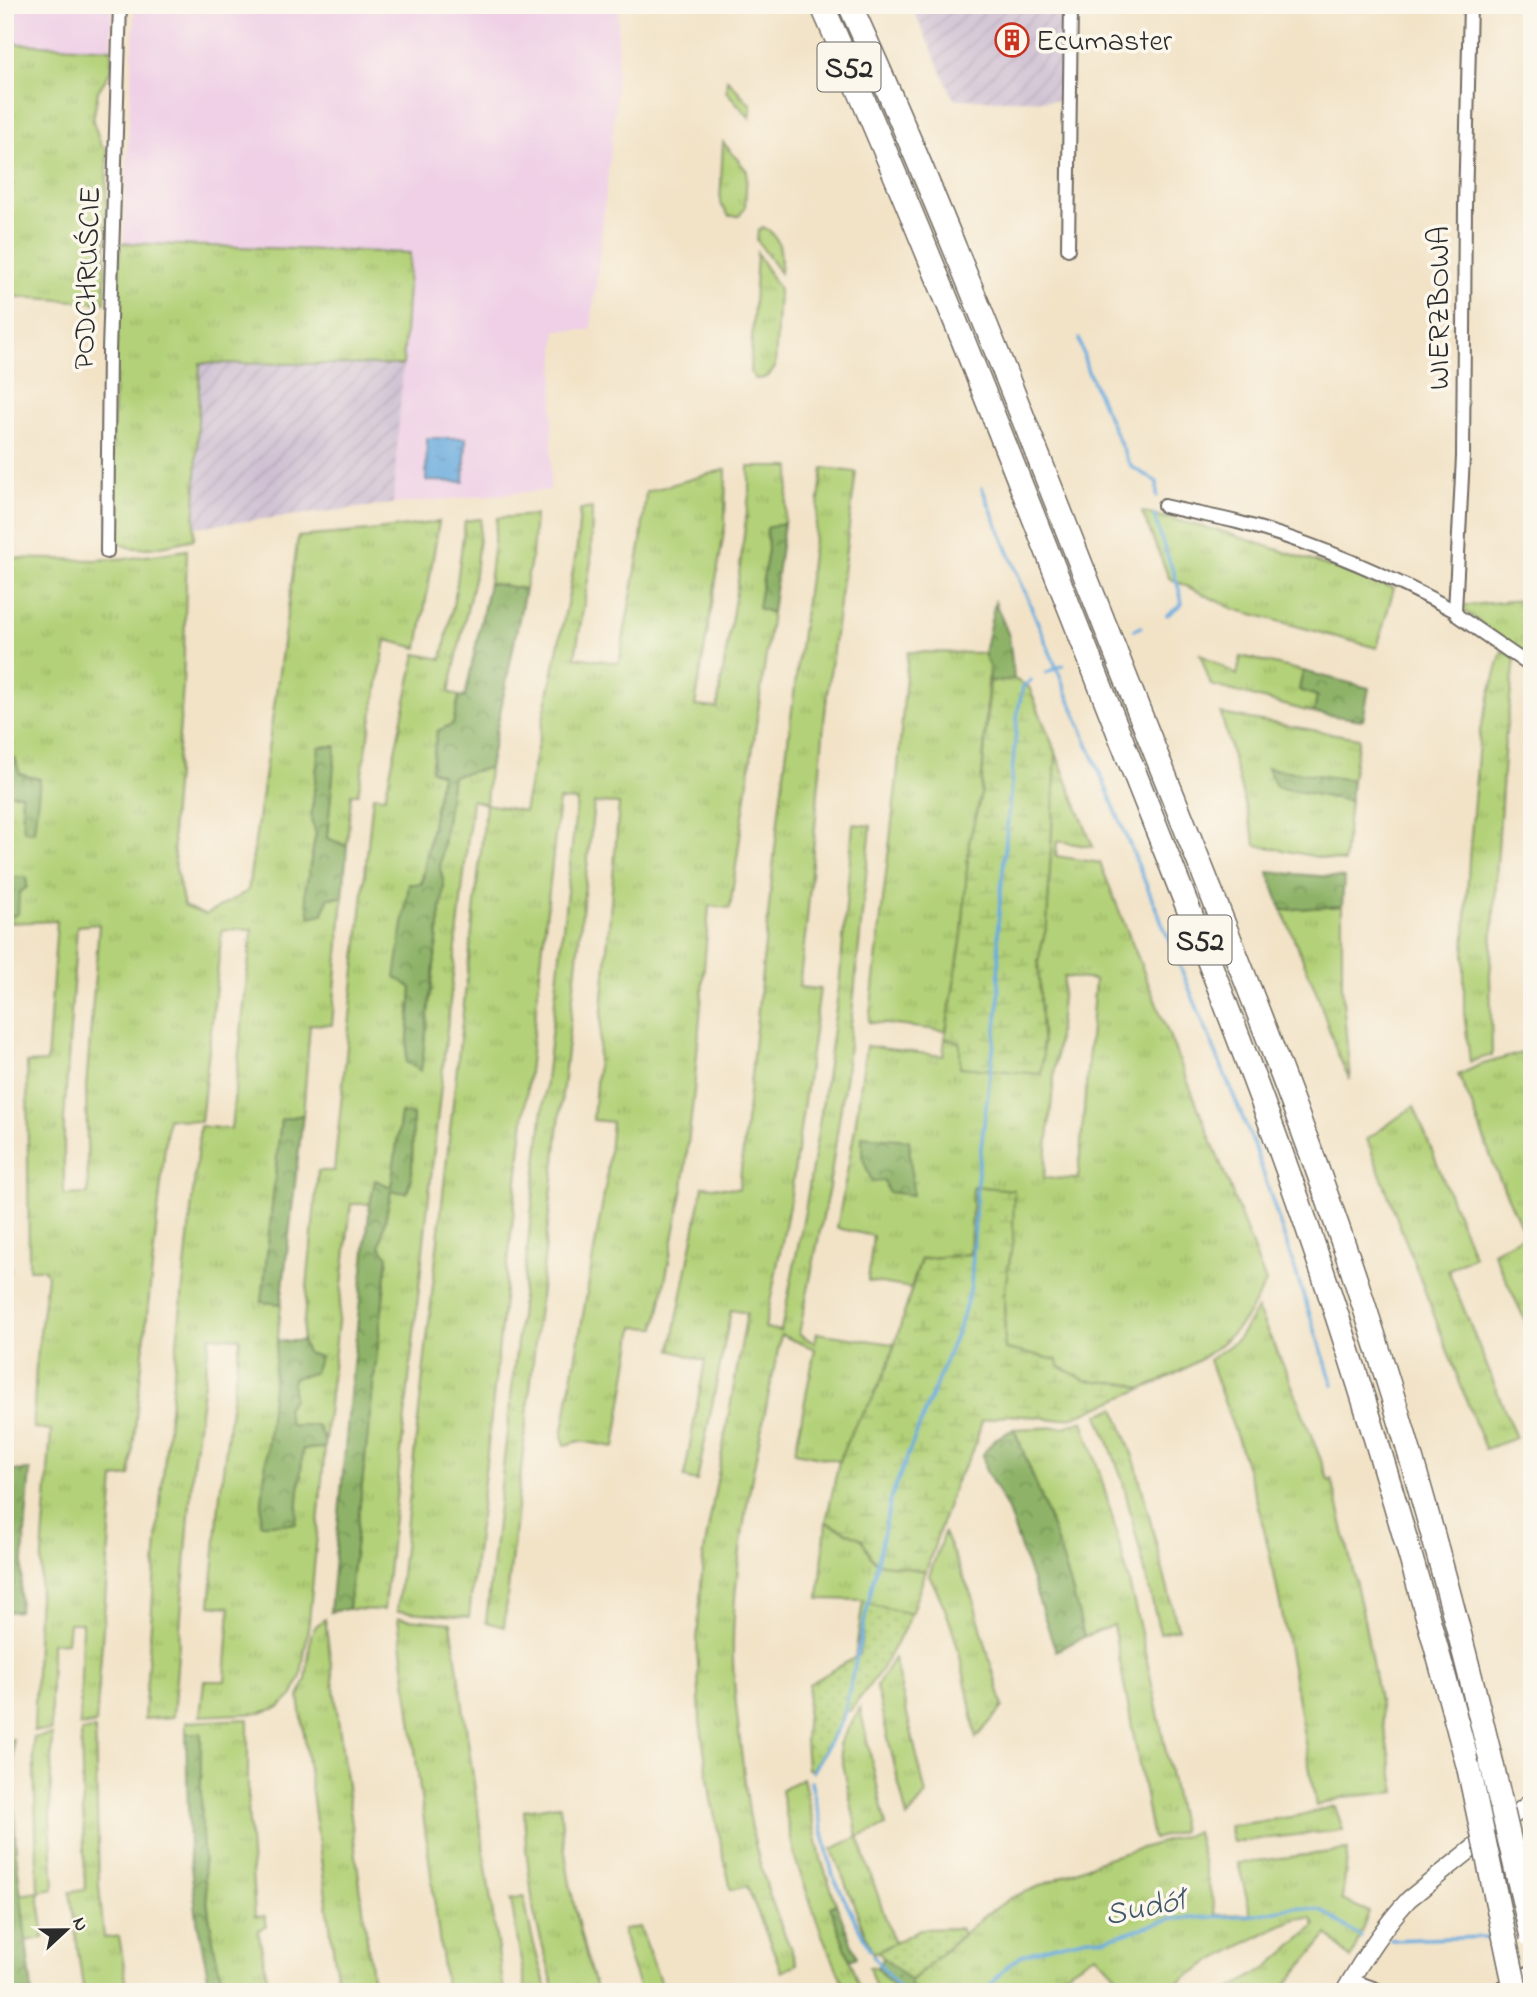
<svg xmlns="http://www.w3.org/2000/svg" width="1537" height="1997" font-family="'Indie Flower',sans-serif">
<defs>
<pattern id="industrial-furrows" width="10" height="10" patternUnits="userSpaceOnUse" patternTransform="scale(1.75)"><rect width="10" height="10" fill="#cdbed2"/><path d="M-1 1l2-2M0 10L10 0M9 11l2-2" fill="none" stroke="#b0a3b4"/></pattern>
<pattern id="grass-tufts" width="24" height="20" patternUnits="userSpaceOnUse" patternTransform="scale(1.75)"><rect width="24" height="20" fill="#b3d178"/><path d="M3 7l-1-3M5 7V3M7 7l1-3M15 17l-1-3M17 17v-4M19 17l1-3" fill="none" stroke="#9ab468"/></pattern>
<pattern id="forest-crowns" width="20" height="18" patternUnits="userSpaceOnUse" patternTransform="scale(1.75)"><rect width="20" height="18" fill="#8eb368"/><path d="M2 6a3 3 0 1 1 6 0M12 15a3 3 0 1 1 6 0" fill="none" stroke="#749256"/></pattern>
<pattern id="wetland-marsh" width="20" height="14" patternUnits="userSpaceOnUse" patternTransform="scale(1.75)"><rect width="20" height="14" fill="#b3d178"/><path d="M1 5h8M5 5V1M11 12h8M15 12V8" fill="none" stroke="#9ab468"/></pattern>
<pattern id="garden-dots" width="8" height="8" patternUnits="userSpaceOnUse" patternTransform="scale(1.75)"><rect width="8" height="8" fill="#b3d178"/><path d="M2 2h.1M6 6h.1" fill="none" stroke="#9ab468" stroke-width="1.8" stroke-linecap="round"/></pattern>
<pattern id="water-ripples" width="26" height="14" patternUnits="userSpaceOnUse" patternTransform="scale(1.75)"><rect width="26" height="14" fill="#69abde"/><path d="M2 4q2-2 4 0t4 0M15 11q2-2 4 0t4 0" fill="none" stroke="#578bb4"/></pattern>
</defs>
<rect width="100%" height="100%" fill="#fbf7ec"/>
<filter id="ink" filterUnits="userSpaceOnUse"><feTurbulence type="fractalNoise" baseFrequency=".0143" numOctaves="2"/><feDisplacementMap in="SourceGraphic" scale="14" xChannelSelector="R" yChannelSelector="G"/><feConvolveMatrix kernelMatrix="1 2 1 2 8 2 1 2 1" color-interpolation-filters="sRGB"/></filter>
<filter id="wash" filterUnits="userSpaceOnUse"><feTurbulence type="fractalNoise" baseFrequency=".00686" numOctaves="4" result="noise"/><feDisplacementMap in="SourceGraphic" scale="28" xChannelSelector="R" yChannelSelector="G"/><feGaussianBlur stdDeviation="1.57" result="paint"/><feColorMatrix in="noise" values="0 0 0 0 0 0 0 0 0 0 0 0 0 0 0 0 0 1.4 0 .05"/><feComposite in="paint" operator="in"/></filter>
<g filter="url(#wash)">
<rect width="100%" height="100%" fill="#f2e3c7"/>
<g fill="#efd0e6">
<path d="M5,5h107l-1,44 -106,-6z"/>
<path d="M135,5h484l-4,106 -24,219h-35l-6,160 -157,14 17,-251 -287,-10z"/>
</g>
<g fill="url(#industrial-furrows)">
<path d="M911,5h158l-2,96 -113,-2z"/>
<path d="M199,363l204,2 -10,139 -199,23z"/>
</g>
<g fill="url(#grass-tufts)" stroke="#6f7e52" stroke-width="2" fill-rule="evenodd">
<path d="M5,43l106,6 1,20 -14,22 -5,30 8,24 6,5 -2,153 -100,-7z"/>
<path d="M727,79l24,26 -1,13 -24,-27z"/>
<path d="M723,142l24,29 -2,37 -6,8h-10l-9,-13z"/>
<path d="M763,227c19,9 19,28 17,46l-23,-33 1,-9z"/>
<path d="M123,243l287,10 -7,112 -203,-2 -6,176c-20,4 -63,18 -78,1 -3,-3 -5,-11 -7,-16l11,-279z"/>
<path d="M757,253l22,36 -4,78c-5,9 -9,12 -19,12l-6,-7z"/>
<path d="M749,467h42l-7,56 -17,6 1,21 -10,58 14,5 -42,295 -21,-2 -15,185 -11,97 -27,140 -22,-1 -19,120 -35,-6 -15,4 -3,-9 44,-253 6,-61 -19,-2 26,-316 -25,-1 -90,824 -18,-5 91,-821 -18,-1 -90,817 -72,-6 89,-807 -14,-4 -88,810 -36,-1 40,-353 -8,-10 11,-55 17,1 4,-20 1,-57 -12,-1 -10,74 -16,-8 -5,24h-19l-26,237 -8,-15 -27,-1 -4,-17 7,-9v-21l26,-21 -12,-4 -5,-12 16,-170h16l39,-375 12,1 31,-143 26,5 14,-69 9,-69 16,-2 -6,55 -26,118 10,4 -17,77 -21,112 -12,-1 3,104 -6,74 15,8 23,-185 -4,-17 12,-92 37,-8 -3,36 38,7 44,-212 9,-52 3,-37 12,-2 -1,54 -16,95 44,6 22,-122 5,-49 80,-23 -1,57 -30,180 22,2 22,-134 10,-79z"/>
<path d="M823,468l33,4 -31,240 -18,208 -8,67 21,2 -30,212 -25,127 16,3 24,-120 17,-105 17,-119 14,-163 18,2 -25,248 -17,113 -30,147 16,9 2,-10 77,11 -6,22 -16,34 -20,30 -13,31 -44,-9 20,-103 -34,-14c-20,100 -46,202 -48,304 -1,37 4,75 8,111 5,43 10,88 24,130 8,29 21,57 32,84l-15,8 -35,-86 -16,4 -20,-91 -11,-78 -3,-79 6,-84 44,-245 -16,-3 -34,171 -13,-3 21,-117 -34,-11 32,-164 36,3 40,-378z"/>
<path d="M1142,512l82,20 170,56 -17,60 -143,-39 -65,-31z"/>
<path d="M535,515l-3,40 -7,34 -36,-6 8,-65z"/>
<path d="M439,522l-21,126 -32,-8 -28,154h-7l-4,52 -20,-8 8,-92 -16,1 -8,73 5,13 -11,59 22,6 16,-1 -11,128 -22,-1 -7,91 -22,5 -19,181 19,3 -20,220 35,-1 7,-74 22,-1 -16,174 -8,54 -8,19 -13,12 -20,6 -60,3 4,-35h21l5,-74 -20,-2 10,-111 20,-156 -30,-2 -17,129 -20,252 -29,2 15,-206 41,-387 31,3 21,-200 -30,1 -21,192 -33,-4 -38,358 -16,2 -18,246 -16,2 2,-103h-13l-2,19 -16,1v87l-17,1 4,-119 13,-182 -18,-2 3,-62 11,-91 -4,-6h-14l-2,-206 20,-1 10,-141 -52,2v-30h2l2,24 10,-24 8,-6 -1,-10h-21l2,-83h14l3,36 16,-51 -21,-5 -4,-16 -10,-1v-199l90,2 37,-2 55,-8 -4,136 -11,137 3,41 9,42 21,9 43,-24 50,-354 71,-6zM99,924l-13,164 2,106 -24,1v-74l13,-195z"/>
<path d="M1532,599v63l-74,-56z"/>
<path d="M1502,650l13,8 -10,83 -15,235 2,79 -22,7 -6,-50v-60l5,-93 11,-129z"/>
<path d="M908,652l76,1 5,13 -8,128 -12,49 -7,93 -16,95 -77,-9 28,-244z"/>
<path d="M1200,654l37,21 4,-19 62,15 -4,19 18,6 -3,17 -103,-28z"/>
<path d="M1221,714l138,24 -7,42 -85,-11 10,18 73,14 -6,61 -88,-17z"/>
<path d="M1056,753l37,94 -36,-6 -1,15 44,7 126,314 40,106c-9,14 -16,31 -27,43 -25,29 -62,49 -97,63l-11,-5 -46,-4 -27,-14 -1,-6 -52,-11 -1,-54 9,-56 -43,15 -49,5 -10,29 -43,-7 5,-45 -36,-8 18,-100 11,-82 77,10 2,-17 15,3 81,31 2,-19 -5,-93 9,-37zM1064,977l31,3 -17,199 -34,-1z"/>
<path d="M1342,906v82l8,92 -14,-30 -19,-57 -35,-83z"/>
<path d="M1532,1050v285l-39,-83 32,-17 -29,-64 -25,-68 -13,-28 22,-10z"/>
<path d="M5,1063h4l-2,113 3,97 -5,3z"/>
<path d="M1414,1106l60,150 -26,14 68,168 -31,11 -118,-310z"/>
<path d="M1257,1309l32,69 40,103 3,-2 32,140 32,173 -52,5 -28,9c-18,-101 -33,-205 -59,-304 -13,-49 -31,-95 -48,-142l28,-20z"/>
<path d="M1115,1408l21,57 42,164 -18,4 -38,-155 -24,-63z"/>
<path d="M1083,1421c45,133 71,272 99,410l-29,8 -40,-214 -29,12c-16,-73 -42,-139 -70,-208l50,-2z"/>
<path d="M826,1522l36,17 9,18 7,6 48,8 -15,43 -43,-10 -9,51 -4,2 8,-57 -44,-1z"/>
<path d="M944,1533l29,66 30,108 -27,31c-10,-54 -18,-113 -47,-162z"/>
<path d="M398,1618l53,5 53,369h-58z"/>
<path d="M325,1619l49,373h-35l-40,-295 7,-17 5,-46 5,-8z"/>
<path d="M894,1658l32,137 -19,23 -31,-131z"/>
<path d="M860,1708l26,118 -28,11 36,106 -21,11 -41,-105 26,-12 -19,-93z"/>
<path d="M248,1719v89l7,109 10,-1 2,10 -9,4 12,62h-45c-24,-84 -25,-172 -24,-259h-15v-11z"/>
<path d="M95,1729l4,156 5,53 15,-2 9,56h-28l-1,-5 -16,1 -13,-96 15,-2 -4,-158z"/>
<path d="M52,1734l-2,84 4,71 -16,3 6,46 -20,3 -5,-46 19,-3 -5,-154z"/>
<path d="M803,1778l18,81 15,45 -5,4 30,84h-14l-25,-57 -27,-77 -14,-67z"/>
<path d="M560,1805c5,64 17,125 37,187h-42l-21,-79 -8,-65 -2,-38z"/>
<path d="M1335,1806l8,24 -110,12 -4,-16 68,-10z"/>
<path d="M1196,1832l20,83 35,-1 -13,-51 110,-13 -6,50 27,12 -18,47 -23,-25 -48,58h-54l43,-26 46,-40 -3,-7 -13,-1 -25,10 -69,37 -42,27h-53l13,-9 -27,-29 -60,38h-120l-6,-7 1,-4 73,-65 27,-18 96,-40z"/>
<path d="M524,1896c5,33 13,64 24,96h-22l-15,-93z"/>
<path d="M640,1927l24,65h-23l-12,-34 -6,-28z"/>
<path d="M869,1967h8l20,25h-20z"/>
</g>
<g fill="url(#forest-crowns)" stroke="#5c6f4a" stroke-width="2">
<path d="M784,523l-12,90 -14,-5 10,-58 -1,-22z"/>
<path d="M489,583l36,6 -36,179 -37,8 -12,92 4,17 -23,186 -15,-9 6,-74 -17,-11 14,-93h13l19,-110 -10,-4 6,-39 16,-7 6,-28 6,1z"/>
<path d="M995,602l14,34 5,43 -24,3 -1,-16 -5,-13z"/>
<path d="M1303,671l66,17 -6,32 -49,-7 3,-17 -18,-6z"/>
<path d="M336,746l-9,92 20,8 -4,51 -15,1 -5,16 -13,3 -5,-25 11,-59 -5,-13 8,-73z"/>
<path d="M5,757l10,1 5,16 20,5 -6,52h-10l-3,-37h-14l-2,26z"/>
<path d="M1267,768l85,12 -2,21 -73,-14z"/>
<path d="M1268,872l76,6 -2,28 -60,4z"/>
<path d="M5,877h21l1,10 -8,6 -1,21 -9,3z"/>
<path d="M401,1113l12,2 -1,57 -5,21 -16,-2 -11,55 8,10 -40,353 -18,3 21,-228 19,-180 5,-24 16,7z"/>
<path d="M303,1115l-22,189 -19,-2 19,-183z"/>
<path d="M862,1136l47,4 4,55 -25,-3 -4,-11 -12,1 -10,-26z"/>
<path d="M277,1341h25l5,12 13,4 -6,16 -21,5v21l-7,9 4,17h27l8,16v7l-22,1 -7,75h-36z"/>
<path d="M1014,1429c28,69 54,135 70,208l-28,14 -49,-143 -22,-39 -2,-15 12,-15z"/>
<path d="M30,1470l-11,141 -14,1v-141z"/>
<path d="M186,1733h15c-1,87 0,175 24,259h-14l-14,-72 -8,-70z"/>
<path d="M5,1739h8l3,114 16,139h-27z"/>
<path d="M836,1904l21,53 -7,3 -20,-53z"/>
<path d="M884,1957l27,24 -1,4 6,7h-19l-20,-24z"/>
</g>
<g fill="url(#wetland-marsh)" stroke="#6f7e52" stroke-width="2">
<path d="M1014,679l15,8 27,66 -9,171 -9,37 5,93 -2,20 -81,-7v-25l-15,-3 17,-103 7,-93 12,-49 9,-112z"/>
<path d="M973,1186l41,4 -1,49 -9,56 1,54 52,11 1,6 27,14 46,4 11,5 -68,28 -22,3 -11,-3 -35,-2 -24,6 -9,30 -18,32 -29,88 -48,-8 -7,-6 -9,-18 -36,-17 13,-61 13,-31 20,-30 16,-34 33,-107 49,-5z"/>
</g>
<g fill="url(#garden-dots)" stroke="#6f7e52" stroke-width="2">
<path d="M868,1604l43,10 -3,8 -27,48 -31,41h-7l-3,12 -28,47 -5,-1 -2,-29 4,-56 50,-29z"/>
<path d="M960,1928l3,6 -52,47 -34,-29 43,-23z"/>
</g>
<path fill="url(#water-ripples)" stroke="#4a6b84" stroke-width="2" d="M427,438h39l-2,44 -38,-1z"/>
<g fill="none" stroke-linecap="round" stroke-linejoin="round">
<g stroke="#69abde" stroke-width="3.5">
<path d="M1079,339l8,30 41,92 4,6 25,15v14"/>
<path d="M982,488l272,657 79,240"/>
<path d="M1155,515c5,31 23,58 27,89l-15,11"/>
<path d="M1134,630l7,-3"/>
<path d="M1046,673l17,-8"/>
<path d="M812,1772l31,-53 49,-224 69,-173 10,-35 6,-106 22,-178 -1,-79 20,-214 5,-23 8,-7"/>
<path d="M811,1782l22,94 37,74"/>
<path d="M1390,1940l97,-3 7,-3"/>
<path d="M873,1956l28,36"/>
<path d="M984,1992l25,-27 14,-10 33,-10 32,-7 17,1 67,-20 83,-4 42,-8 24,3 40,27"/>
</g>
</g>
</g>
<g filter="url(#ink)">
<g fill="none" stroke-linecap="round" stroke-linejoin="round">
<defs>
<g id="minor">
<path d="M1068,249l3,-244"/>
<path d="M1164,506c24,6 49,10 73,16 76,20 149,52 218,89l3,5 74,51"/>
<path d="M107,552l2,-201 11,-346"/>
<path d="M1455,611l8,-154 2,-251 5,-201"/>
<path d="M1351,1980l33,12"/>
<path d="M1494,1992l38,-21"/>
</g>
<path id="tertiary" d="M1344,1992c19,-34 39,-65 65,-93l123,-98"/>
<g id="motorway">
<path d="M822,5c97,219 184,442 272,665 65,167 134,333 194,502 70,196 128,396 181,597"/>
<path d="M850,5c101,222 187,450 277,676 79,200 162,399 230,603 51,154 94,310 132,468"/>
</g>
</defs>
<use href="#minor" stroke="#716b62" stroke-width="16"/>
<use href="#tertiary" stroke="#716b62" stroke-width="19"/>
<use href="#motorway" stroke="#716b62" stroke-width="26"/>
<use href="#minor" stroke="#fff" stroke-width="12"/>
<use href="#tertiary" stroke="#fff" stroke-width="16"/>
<use href="#motorway" stroke="#fff" stroke-width="23"/>
<defs>
<g id="motorway-bridge">
<path d="M1489,1752l43,185"/>
<path d="M1469,1769l47,223"/>
</g>
</defs>
<use href="#motorway-bridge" stroke="#716b62" stroke-width="26" stroke-linecap="butt"/>
<use href="#motorway-bridge" stroke="#fff" stroke-width="23"/>
</g>
</g>
<defs>
<symbol id="building-ring" viewBox="-11 -11 22 22"><circle r="9.5" fill="#fbf7ec" stroke="#c8321e" stroke-width="1.5"/><path d="M-4-6H4V6H1V3H-1V6H-4ZM-2.5-4.3h1.7v1.8h-1.7ZM.8-4.3h1.7v1.8H.8ZM-2.5-1h1.7V.8h-1.7ZM.8-1h1.7V.8H.8Z" fill="#c8321e"/></symbol>
</defs>
<g fill-rule="evenodd">
<use href="#building-ring" x="993" y="21" width="38" height="38"/>
</g>
<g text-anchor="middle" stroke-width="7" stroke-linejoin="round" paint-order="stroke">
<g fill="#fbf7ec" stroke="#696865" stroke-width="2">
<rect x="817.5" y="42.5" width="63" height="49" rx="5"/>
<rect x="1168.5" y="915.5" width="63" height="49" rx="5"/>
</g>
<g font-size="28" font-weight="bold" fill="#2b2b2b">
<text x="849" y="77">S52</text>
<text x="1200" y="950">S52</text>
</g>
<g font-size="30" fill="#2b2b2b" stroke="#fbf7ec" text-anchor="start">
<text x="1036" y="50">Ecumaster</text>
</g>
<g font-size="30" fill="#2b2b2b" stroke="#fbf7ec">
<text transform="translate(86 278) rotate(-88)" y="10">PODCHRUŚCIE</text>
<text transform="translate(1438 308) rotate(-90)" y="10">WIERZBOWA</text>
</g>
<g font-size="32" font-style="italic" fill="#41586a" stroke="#fbf7ec">
<text transform="translate(1144 1906) rotate(-11)" y="11">Sudół</text>
</g>
</g>
<rect width="1537" height="1997" fill="none" stroke="#fbf7ec" stroke-width="28"/>
<g transform="translate(66 1930) rotate(68)" stroke="#fbf7ec" stroke-width="5" paint-order="stroke">
<path d="M0-5L12 26L0 18L-12 26Z" fill="#2b2b2b"/>
<text y="-10" font-size="19" font-weight="bold" text-anchor="middle" fill="#2b2b2b">N</text>
</g>
</svg>
